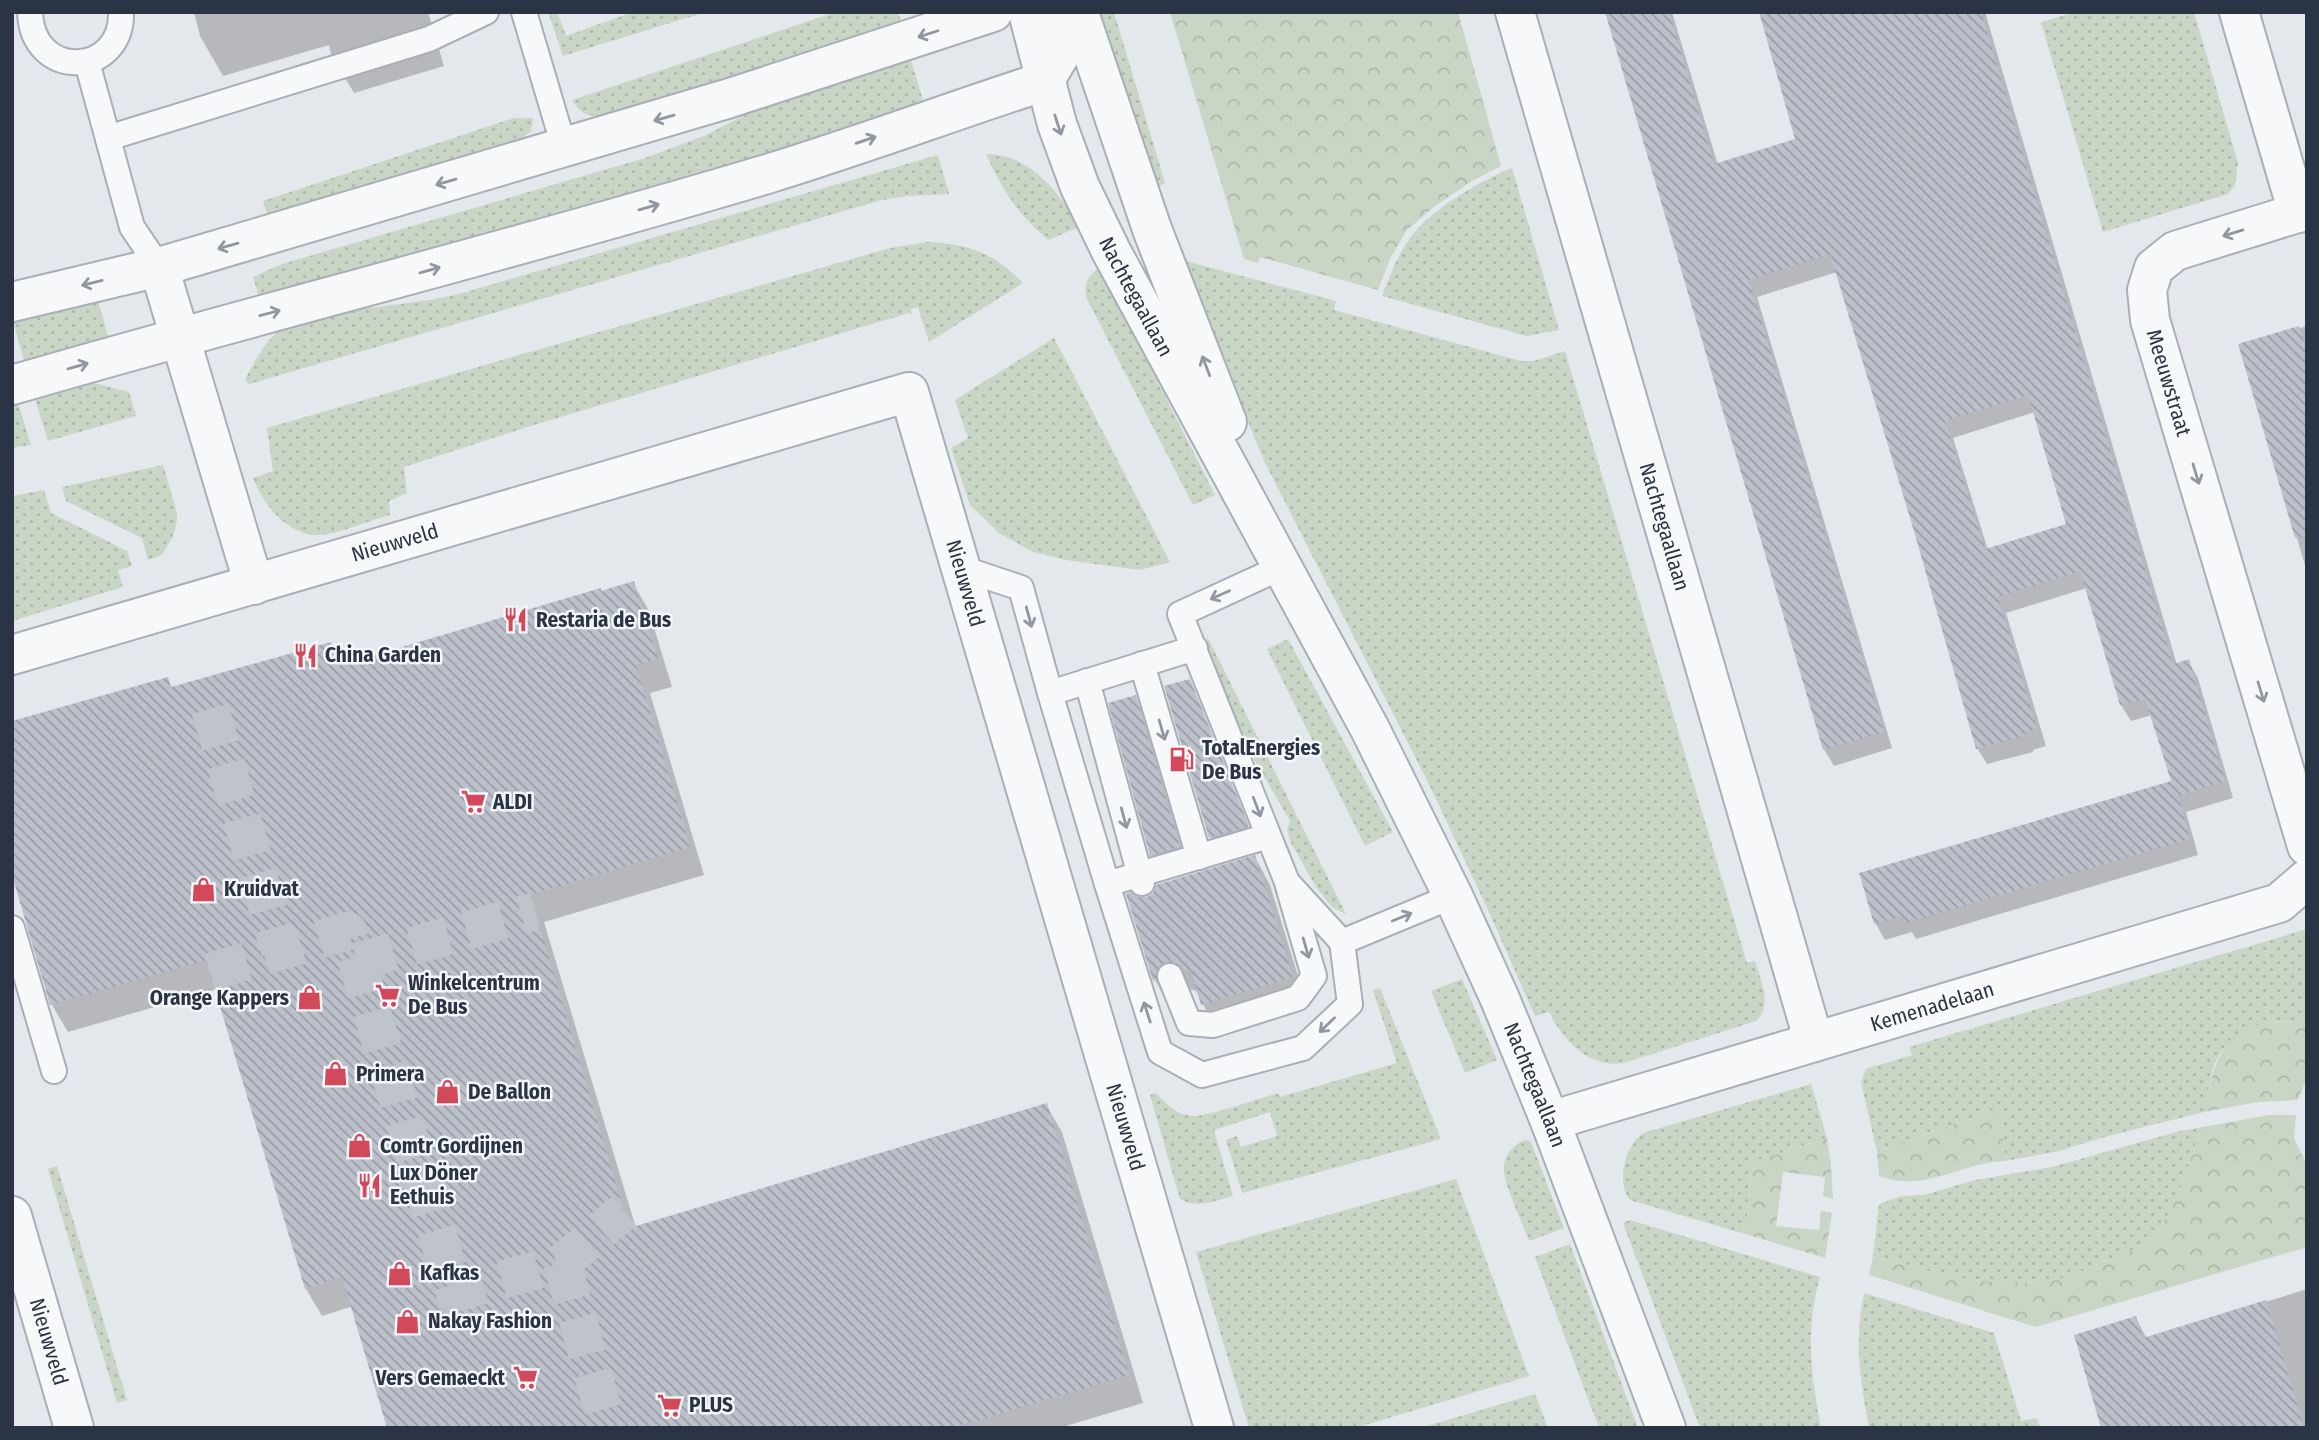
<svg xmlns="http://www.w3.org/2000/svg" width="2319" height="1440" font-family="'Fira Sans Condensed',sans-serif">
<defs>
<pattern id="grass-dots" width="8" height="8" patternUnits="userSpaceOnUse" patternTransform="scale(1.75)"><rect width="8" height="8" fill="#c9d6c5"/><path d="M2 2h.1M6 6h.1" fill="none" stroke="#adb8ab" stroke-width="1.8" stroke-linecap="round"/></pattern>
<pattern id="forest-crowns" width="20" height="18" patternUnits="userSpaceOnUse" patternTransform="scale(1.75)"><rect width="20" height="18" fill="#c9d6c5"/><path d="M2 6a3 3 0 1 1 6 0M12 15a3 3 0 1 1 6 0" fill="none" stroke="#adb8ab"/></pattern>
<pattern id="building-back-hatch" width="6" height="6" patternUnits="userSpaceOnUse" patternTransform="scale(1.75)"><rect width="6" height="6" fill="#bbc0ca"/><path d="M-1 5l2 2M0 0l6 6M5-1l2 2" fill="none" stroke="#989da6"/></pattern>
</defs>
<rect width="100%" height="100%" fill="#e4e7ec"/>
<g fill="url(#grass-dots)">
<path d="M548,12h9l9,24 67,-24h73l-143,44z"/>
<path d="M836,12h62l4,12 -294,93c-18,0 -27,-2 -36,-17z"/>
<path d="M1094,12h20l51,171 -11,6z"/>
<path d="M2076,12h118l44,151 -3,22 -7,9 -125,38 -62,-210z"/>
<path d="M911,60l14,47 -665,193 -7,-23 29,-13 363,-106 61,-23 56,-29z"/>
<path d="M514,118h19l-2,13 -17,14 -247,70 -4,-14z"/>
<path d="M986,154c43,0 74,38 93,73l-31,13c-29,-24 -47,-52 -62,-86z"/>
<path d="M938,155l11,39 -42,2 -25,4 -633,184 -4,-4c9,-18 18,-36 34,-49 7,-5 17,-6 25,-9 51,-16 104,-16 155,-28z"/>
<path d="M1512,168l47,162 -32,6 -145,-40c8,-20 15,-40 28,-58 21,-29 68,-56 102,-70z"/>
<path d="M927,242c42,2 67,11 96,41l-94,59 -11,-35 -7,2 1,6 -3,-2 -385,115 -120,39 3,26 -18,8 1,14c-19,5 -52,19 -69,20 -32,2 -58,-30 -68,-57l20,-7 -6,-43 623,-180z"/>
<path d="M1182,260l154,41 -2,9 187,51h13l31,-10 182,612 8,-2c6,20 18,43 1,60l-132,42c-35,6 -61,-23 -75,-51l-14,4 -52,-117 -54,-115 -164,-321z"/>
<path d="M1100,268l115,227 -22,10 -107,-208c-2,-13 2,-23 14,-29z"/>
<path d="M98,301l12,42 -84,25 -14,-51z"/>
<path d="M1054,338l17,32 99,192 -30,8 -74,-10 -33,-8 -34,-19 -29,-28 -19,-57 17,-10 -13,-38z"/>
<path d="M94,383l35,9 7,24 -88,25 -14,-45 43,-12z"/>
<path d="M17,400l14,45 -19,3v-46z"/>
<path d="M163,465l14,48c1,17 -7,29 -15,42l-14,5 -6,-22 -76,-37 -4,-14z"/>
<path d="M44,490l7,23 76,38 5,15 -14,4 5,17 -111,34v-125z"/>
<path d="M1207,636l139,278 -13,-6 -17,-21 -25,-44 -4,-12 3,-10c-28,-50 -81,-129 -83,-185z"/>
<path d="M1288,639l105,193 -28,14 -98,-197z"/>
<path d="M2307,929v94c-39,-6 -81,5 -94,46 -4,14 -6,29 -9,43l-96,24 -49,15 -54,10 -3,-47 -8,-4 -117,42 -16,-70 5,-13 46,-14 -3,-8z"/>
<path d="M1462,979l35,81 -32,13 -34,-82z"/>
<path d="M1380,988l61,151 -199,54 -16,-53 11,-4 4,11 36,-11 -7,-24 -56,18 19,66c-18,5 -36,13 -53,3l-30,-104 6,-2c10,11 21,22 36,23 16,1 68,-18 86,-23l2,4 117,-34 -24,-73z"/>
<path d="M1811,1084l16,54 -74,24 -8,72 -115,-34c-15,-18 -4,-55 13,-67z"/>
<path d="M2202,1127c-14,35 -26,90 -55,115 -10,8 -32,16 -44,20 -13,5 -27,13 -40,16 -67,14 -126,-4 -190,-22l6,-52 22,-8 23,-1 51,-15 77,-13 124,-35z"/>
<path d="M1527,1140l4,2 33,86 -35,13c-6,-17 -23,-52 -25,-69 -2,-15 10,-30 23,-32z"/>
<path d="M57,1166l70,234 -10,3 -69,-234z"/>
<path d="M1456,1179l73,197 -174,52h-106l-53,-176z"/>
<path d="M1630,1220l190,57c-15,51 -9,99 1,151h-121l-77,-205z"/>
<path d="M1570,1244l68,184h-39l-64,-171z"/>
<path d="M1864,1293l130,40 27,88 16,-3 3,10h-171c-9,-50 -15,-84 -5,-135z"/>
<path d="M1535,1394l13,34h-128z"/>
</g>
<g fill="url(#forest-crowns)">
<path d="M1170,12h288l43,154 -29,15 -37,25 -29,25 -16,28 -12,31 -118,-33 -2,6 -14,-4z"/>
<path d="M2296,1022l11,1v54l-9,23 -40,2 -54,10c7,-32 13,-79 54,-87 12,-3 25,-3 38,-3z"/>
<path d="M1994,1110l8,4 3,47c-45,2 -81,32 -126,15l-2,-24z"/>
<path d="M2269,1115h27l-2,23 13,27v82l-271,80 -167,-52 4,-19c64,18 123,36 190,22 13,-3 27,-11 40,-16 12,-4 34,-12 44,-20 29,-25 41,-80 55,-115z"/>
<path d="M1827,1138l4,27 2,34 -10,-3 2,-19 -42,-5 -7,54 43,4 2,-19 11,2 -7,45 -80,-24 8,-72z"/>
</g>
<g fill="#0003" fill-rule="evenodd">
<path d="M194,12h234l16,54 -90,27 -23,-39 -2,-9 -106,31 -23,-40z"/>
<path d="M1607,12h65l46,153 79,-24 -37,-129h225l192,653 11,-4 10,17 35,120 -47,14 12,43 -282,84 -4,-7 -27,8 -9,-16 -15,-50 313,-91 -22,-68 -21,6 -10,-16 -34,-117 -81,25 40,133 -13,4v2l-46,12 -10,-16 -61,-217 -79,-259 -80,25 135,451 -58,18 -10,-17zM2035,412l33,113 -80,25 -35,-112z"/>
<path d="M2307,326v246l-67,-226z"/>
<path d="M633,583l16,28 23,76 -22,6 54,182 -160,47 92,306 410,-123 16,27 81,271 -84,25h-670l-36,-122 -31,10 -16,-27 -89,-300 -149,43 -16,-27 -40,-137 155,-189 5,10 158,-45 13,22z"/>
<path d="M1194,690l58,146 -36,10 -5,-9z"/>
<path d="M1135,697l5,9 44,150 -27,8 -5,-9z"/>
<path d="M1255,857l15,28 37,120 -89,27 -22,-41 -8,-3 -8,2 -9,17 -16,-27 -18,-81h10z"/>
<path d="M2307,1289v139h-203l32,-110 11,21z"/>
</g>
<g fill="url(#building-back-hatch)" fill-rule="evenodd">
<path d="M1605,12h64l45,152 81,-25 -36,-127h222l192,652 16,-5 36,122 -47,15 12,43 -285,84 -2,-7 -29,8 -15,-51 312,-92 -26,-82 -25,6 -40,-134 -82,26 39,132 -12,4v2l-49,14 -62,-218 -84,-277 -81,26 135,452 -61,18zM2028,395l38,129 -81,25 -40,-128z"/>
<path d="M2299,326l8,26v185l-12,1 -57,-194z"/>
<path d="M634,581l24,78 -22,6 54,182 -160,48 99,333 418,-125 82,272 -177,53h-565l-45,-151 -37,12 -99,-329 -156,45 -38,-130v-154l156,-44 3,10 160,-45 7,24 263,-78v3z"/>
<path d="M1190,679l59,147 -40,12 -45,-152z"/>
<path d="M1136,695l44,152 -30,9 -42,-153z"/>
<path d="M1255,855l38,122 -92,28 -10,-35 -7,2 -5,-8 -8,-3 -7,2 -6,4 -2,13 -3,1 -27,-87 5,-2 7,5h9l6,-4 3,-8z"/>
<path d="M2266,1300l38,128h-203l-27,-93 62,-19 7,22z"/>
</g>
<g fill="none" stroke-linecap="round" stroke-linejoin="round">
<g stroke="#bfc3cb" stroke-width="38" stroke-dasharray="38 19" stroke-linecap="butt">
<path d="M210,709l70,242"/>
<path d="M357,962l178,-51"/>
<path d="M210,972l138,-41 107,362 107,-30 62,-52"/>
<path d="M562,1263l46,165"/>
</g>
<defs>
<g id="service">
<path d="M30,12c2,69 93,65 91,0"/>
<path d="M524,12l40,135"/>
<path d="M87,62l45,165 27,40"/>
<path d="M108,138l321,-99 57,-27"/>
<path d="M1282,567l-102,47 107,268 55,60 111,-46"/>
<path d="M961,568l60,20 29,105 57,191 161,-48"/>
<path d="M1142,664l57,193"/>
<path d="M1087,681l55,202"/>
<path d="M1050,693l145,-45"/>
<path d="M1107,884l53,168 42,23 101,-27 47,-44 -8,-62"/>
<path d="M12,928l42,143"/>
<path d="M1170,976l19,47 24,2 85,-27 16,-22 -26,-90"/>
</g>
<g id="minor">
<path id="s1" d="M1028,12l29,112 23,63 31,64 259,478 83,167 47,103 50,122 116,307"/>
<path d="M1059,12l22,7 71,210 75,193"/>
<path id="s2" d="M1515,12l299,1030"/>
<path d="M2239,12l59,201"/>
<path id="s3" d="M2307,210l-132,41 -21,17 -7,22 3,30 157,526"/>
<path d="M159,267l95,318"/>
<path id="s4" d="M12,655l897,-263 305,1036"/>
<path id="s5" d="M1550,1121l729,-218 28,-24"/>
<path id="s6" d="M12,1216l62,212"/>
</g>
<g id="tertiary">
<path d="M12,302l147,-35 571,-169 263,-86"/>
<path d="M12,385c251,-73 505,-136 755,-211 88,-27 175,-59 263,-88l15,-6 36,-61 -2,-7"/>
</g>
</defs>
<use href="#service" stroke="#a9aeb7" stroke-width="28"/>
<use href="#minor" stroke="#a9aeb7" stroke-width="42"/>
<use href="#tertiary" stroke="#a9aeb7" stroke-width="42"/>
<use href="#service" stroke="#f7f8fa" stroke-width="24"/>
<use href="#minor" stroke="#f7f8fa" stroke-width="38"/>
<use href="#tertiary" stroke="#f7f8fa" stroke-width="38"/>
</g>
<defs><path id="oneway-shaft" d="M-6 0H5M1.5-3L5.5 0L1.5 3" fill="none" stroke-width="1.6" stroke-linecap="round" stroke-linejoin="round" transform="scale(1.75)"/></defs>
<g stroke="#9196a0">
<use href="#oneway-shaft" transform="translate(928 34) rotate(162)"/>
<use href="#oneway-shaft" transform="translate(664 118) rotate(164)"/>
<use href="#oneway-shaft" transform="translate(1058 125) rotate(72)"/>
<use href="#oneway-shaft" transform="translate(866 140) rotate(-19)"/>
<use href="#oneway-shaft" transform="translate(446 182) rotate(164)"/>
<use href="#oneway-shaft" transform="translate(649 207) rotate(-16)"/>
<use href="#oneway-shaft" transform="translate(2233 233) rotate(163)"/>
<use href="#oneway-shaft" transform="translate(228 246) rotate(164)"/>
<use href="#oneway-shaft" transform="translate(430 270) rotate(-16)"/>
<use href="#oneway-shaft" transform="translate(92 283) rotate(166)"/>
<use href="#oneway-shaft" transform="translate(270 313) rotate(-15)"/>
<use href="#oneway-shaft" transform="translate(78 366) rotate(-16)"/>
<use href="#oneway-shaft" transform="translate(1206 366) rotate(-111)"/>
<use href="#oneway-shaft" transform="translate(2196 474) rotate(73)"/>
<use href="#oneway-shaft" transform="translate(1220 595) rotate(156)"/>
<use href="#oneway-shaft" transform="translate(1029 617) rotate(75)"/>
<use href="#oneway-shaft" transform="translate(2261 692) rotate(73)"/>
<use href="#oneway-shaft" transform="translate(1162 730) rotate(74)"/>
<use href="#oneway-shaft" transform="translate(1257 807) rotate(69)"/>
<use href="#oneway-shaft" transform="translate(1124 818) rotate(75)"/>
<use href="#oneway-shaft" transform="translate(1402 917) rotate(-22)"/>
<use href="#oneway-shaft" transform="translate(1306 948) rotate(74)"/>
<use href="#oneway-shaft" transform="translate(1147 1012) rotate(-108)"/>
<use href="#oneway-shaft" transform="translate(1327 1025) rotate(136)"/>
</g>
<defs>
<symbol id="restaurant-bare" viewBox="-9 -9 18 18"><path d="M-5-6h1v4h1v-4h1v4h1v-4h1v5L-1.5 .5V6h-2V.5L-5-1ZM5-6V6H3V1.5H1.5Q1.5-4 5-6Z" fill="#d1495b" stroke="#f4f6f9" stroke-width="2.5" paint-order="stroke"/></symbol>
<symbol id="fuel-bare" viewBox="-9 -9 18 18"><path d="M-5.5-6h7V0h2V4h1.3V-2.5L3-4.5l.8-.8L6-3V5H2.5V1h-1V6h-7ZM-4.2-4.7v3.2H.2V-4.7Z" fill="#d1495b" stroke="#f4f6f9" stroke-width="2.5" paint-order="stroke"/></symbol>
<symbol id="supermarket-bare" viewBox="-9 -9 18 18"><path d="M-6-5.5h2.5l.6 2H6L4.5 2H-2.5L-4.4-4H-6ZM-1.5 3.2a1.3 1.3 0 1 0 .1 0ZM3 3.2a1.3 1.3 0 1 0 .1 0Z" fill="#d1495b" stroke="#f4f6f9" stroke-width="2.5" paint-order="stroke"/></symbol>
<symbol id="shop-bare" viewBox="-9 -9 18 18"><path d="M-5-2.5h2.3a2.7 3.5 0 0 1 5.4 0H5L5.5 6h-11ZM-1.5-2.5h3a1.5 2.3 0 0 0-3 0Z" fill="#d1495b" stroke="#f4f6f9" stroke-width="2.5" paint-order="stroke"/></symbol>
</defs>
<g fill-rule="evenodd">
<use href="#restaurant-bare" x="498" y="602" width="35" height="35"/>
<use href="#restaurant-bare" x="288" y="638" width="35" height="35"/>
<use href="#fuel-bare" x="1164" y="742" width="35" height="35"/>
<use href="#supermarket-bare" x="456" y="784" width="35" height="35"/>
<use href="#shop-bare" x="186" y="872" width="35" height="35"/>
<use href="#supermarket-bare" x="370" y="978" width="35" height="35"/>
<use href="#shop-bare" x="292" y="980" width="35" height="35"/>
<use href="#shop-bare" x="318" y="1056" width="35" height="35"/>
<use href="#shop-bare" x="430" y="1074" width="35" height="35"/>
<use href="#shop-bare" x="342" y="1128" width="35" height="35"/>
<use href="#restaurant-bare" x="352" y="1168" width="35" height="35"/>
<use href="#shop-bare" x="382" y="1256" width="35" height="35"/>
<use href="#shop-bare" x="390" y="1304" width="35" height="35"/>
<use href="#supermarket-bare" x="508" y="1360" width="35" height="35"/>
<use href="#supermarket-bare" x="652" y="1388" width="35" height="35"/>
</g>
<g text-anchor="middle" stroke-width="5" stroke-linejoin="round" paint-order="stroke">
<g font-size="21" fill="#2b3445" stroke="#f4f6f9">
<text dy="7" stroke="none"><textPath href="#s1" startOffset="306">Nachtegaallaan</textPath></text>
<text dy="7" stroke="none"><textPath href="#s3" startOffset="284">Meeuwstraat</textPath></text>
<text dy="7" stroke="none"><textPath href="#s2" startOffset="536">Nachtegaallaan</textPath></text>
<text dy="7" stroke="none"><textPath href="#s4" startOffset="399">Nieuwveld</textPath></text>
<text dy="7" stroke="none"><textPath href="#s4" startOffset="1134">Nieuwveld</textPath></text>
<text dy="7" stroke="none"><textPath href="#s5" startOffset="399">Kemenadelaan</textPath></text>
<text dy="7" stroke="none"><textPath href="#s1" startOffset="1190">Nachtegaallaan</textPath></text>
<text dy="7" stroke="none"><textPath href="#s4" startOffset="1701">Nieuwveld</textPath></text>
<text dy="7" stroke="none"><textPath href="#s6" startOffset="131">Nieuwveld</textPath></text>
</g>
<g font-size="21" font-weight="bold" fill="#2b3445" stroke="#f4f6f9" text-anchor="start">
<text x="536" y="627">Restaria de Bus</text>
<text x="325" y="662">China Garden</text>
<text x="1202" y="755">TotalEnergies<tspan x="1202" dy="24">De Bus</tspan></text>
<text x="493" y="809">ALDI</text>
<text x="224" y="896">Kruidvat</text>
<text x="408" y="990">Winkelcentrum<tspan x="408" dy="24">De Bus</tspan></text>
<text x="289" y="1005" text-anchor="end">Orange Kappers</text>
<text x="356" y="1081">Primera</text>
<text x="468" y="1099">De Ballon</text>
<text x="380" y="1153">Comtr Gordijnen</text>
<text x="390" y="1180">Lux Döner<tspan x="390" dy="24">Eethuis</tspan></text>
<text x="420" y="1280">Kafkas</text>
<text x="428" y="1328">Nakay Fashion</text>
<text x="505" y="1385" text-anchor="end">Vers Gemaeckt</text>
<text x="689" y="1412">PLUS</text>
</g>
</g>
<rect width="2319" height="1440" fill="none" stroke="#2b3445" stroke-width="28"/>
</svg>
